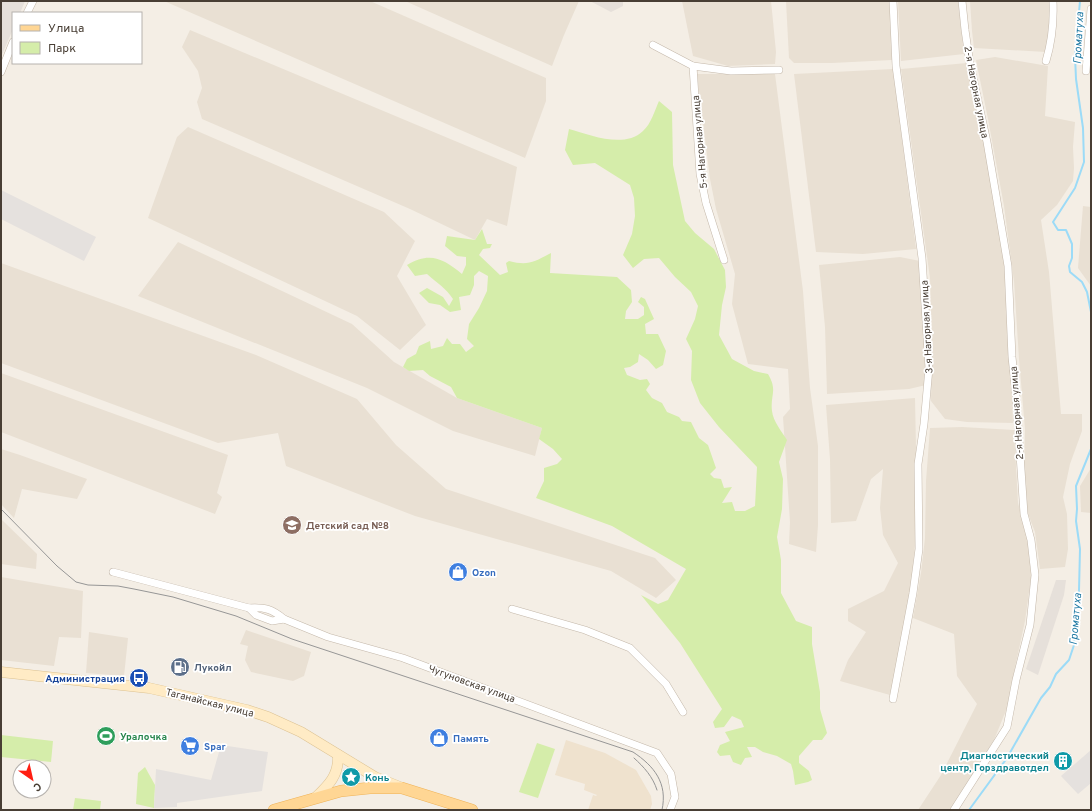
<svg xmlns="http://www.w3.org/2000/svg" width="1092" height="811" font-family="Overpass,sans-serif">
<rect width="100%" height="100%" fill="#f4eee5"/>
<g fill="#e9e0d3">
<path d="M164,1h206l176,77v23l-21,57z"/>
<path d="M405,1h174l-15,34 -12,31z"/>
<path d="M682,1h89l5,51 -1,12 -47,2 -35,-10z"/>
<path d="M786,1h104l2,59 -60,3h-38l-5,-5z"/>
<path d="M898,1h60l6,53 -63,7z"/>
<path d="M970,1h80l-1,32 -3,19 -72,-4 -2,-17z"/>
<path d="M190,30l327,137 -10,59 -20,-7 -12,21 -65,-31 -208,-90 -5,-17 5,-14 -4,-17 -16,-24z"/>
<path d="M995,57l53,9 -3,50 30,6 -2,25 1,21 -1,13 -16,24 -16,15 8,52 12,142h21v17l-12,33 -7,33 4,17 1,35 -3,18 -25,2 -5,-37 -9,-23 -2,-34 1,-46 -6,-70 -5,-78 -10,-75 -16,-87 -12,-59z"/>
<path d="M967,63l19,87 21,125 6,148 -46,-1 -22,-3 -14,-18 1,-63 -2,-60 -29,-209z"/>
<path d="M893,69l23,180 -53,5 -47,-2 -22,-178z"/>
<path d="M697,74h78l28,217 7,97 8,58v79l-2,27 -27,-8 1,-22 -7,-105 7,-8 -2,-40 -40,-5 -16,-60 3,-30 -19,-65 -6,-30z"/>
<path d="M188,127l196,85 31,29 -18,35 29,49 -26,25 -43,-34 -209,-98 29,-81z"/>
<path d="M1083,206l8,1v79l-13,-18z"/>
<path d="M178,242l174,82 42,38 63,36 85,30 -7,28 -82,-25 -86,-43 -229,-92z"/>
<path d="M900,257l20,4 7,108 -1,16 -17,4 -82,5 -2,-67 -6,-62z"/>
<path d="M1,263l255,92 101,44 39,46 50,44 209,69 21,22 -20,18 -45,-27 -196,-55 -129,-50 -8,-33 -60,10 -217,-80z"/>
<path d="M1,373l227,82 -11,38 5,4 -7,17 -214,-82z"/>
<path d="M915,398l1,50 -1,98 -4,39 -18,106 -3,4 -50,-14 8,-21 18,-28 -18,-11v-12l36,-18 14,-28 -15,-28 -3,-27 3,-39 -12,10 -15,42 -25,2 -1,-64 -4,-54z"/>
<path d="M962,427l52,3 4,73 12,45 1,30 -6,43 -11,51 -7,36 -13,32 -43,70h-33l23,-35 36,-71 -20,-28 -3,-42 -41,-16 8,-45 4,-35 1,-57 4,-53z"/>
<path d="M1,449l19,6 67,24 -10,20 -55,-10 -8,29 -13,-14z"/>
<path d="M1091,468v45l-10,-1 -1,-26z"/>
<path d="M1,519l36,35 -1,15 -35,-5z"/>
<path d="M1,577l82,14 -2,47 -22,-1 -5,29 -53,-6z"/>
<path d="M246,630l65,22 -7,24 -11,5 -42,-9 -6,-12 3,-14 -8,-2z"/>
<path d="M89,632l39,6 -4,38 -38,-3z"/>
</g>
<g fill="#e6e0da">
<path d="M1,1h24l-5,12h-7v16l-12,28z"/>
<path d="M590,1h33v5l-12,6z"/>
<path d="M1056,580h10l-2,15 -26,80 -12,-6z"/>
</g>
<path fill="#efe2ce" d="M566,740l39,13 31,17 15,26 1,8 -2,6h-62l5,-15 3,1 1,-1 -13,-5 1,-6 -30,-9z"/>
<g fill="#d5edaa">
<path d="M659,101l13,11 1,53 12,56 10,12 19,16 11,21 1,17 -4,18 -3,30 13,24 22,12 14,3c10,17 2,20 4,37 1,10 10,21 15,29l-8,22 4,17 -1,30 -5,28 4,23v33l15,28 16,6v17l8,48v17l7,24 -5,7h-9l-14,16v7l10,8 3,9 -4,2 -13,3 -2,-14 -2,-7 -14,-8 -14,-4 -8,-5h-8l5,10 -7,1 -4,7 -8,-3 -3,-7 -10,1 -3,-4 3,-7 10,-4 -5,-9 19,-5 -3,-7 -9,-4 -8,11 -9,1 -2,-6 9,-13 -42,-66 -39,-48 17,9 10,-4 18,-31 -74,-43 -76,-28 8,-17v-13l13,-4 5,-5 -9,-10 -14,-10 3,-11 -85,-30 -6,-11 -21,-11 -7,-6 -14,1 -6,-4 4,-8 9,-5 3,-8 11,-5 1,8 12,-3 4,-8 5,6h8l6,8 8,-6 -7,-7 2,-15 10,-16 8,-17 1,-15 -9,-5 -5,5v9l-4,10 -11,2 2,13 -11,2 -10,-7 -11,-2 -10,-10 8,-5 16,9 6,9 4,-7c-7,-11 -16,-16 -26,-25l-12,2 -8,-11c23,-14 37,-6 55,9l4,-9v-8l-9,-1 -12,-10 2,-10 28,4 7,-11 5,15h5l-2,4 -7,1 -4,6 21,20 8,-3 -2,-9 3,-2c19,5 25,1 42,-8l-1,20 67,4 14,13 1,12 -6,9 -1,8h13l6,-4v-8l-6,-5 3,-5 4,2 9,20 -9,5 1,10h12l8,17 -3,14 -7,4 -8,-9 -9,-6 -1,8 -8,5 -6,1 3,7 13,5 7,-1 3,5 -4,6 6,8 10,5 5,9 12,5 3,4 9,1 8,16 9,7 8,23 -6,6 4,4 7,1 3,9 8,-1 -10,16 10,-1 3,9h10l10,-5 2,-39 -38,-40 -19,-24 -9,-23 1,-29 -6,-12 9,-20 3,-13 -7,-14 -16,-15 -16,-19 -15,1 -11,9 -10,-13 9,-21 3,-18 -1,-18 -4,-13 -35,-22 -22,2 -8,-15 4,-21c21,6 55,20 74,2 8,-7 12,-21 16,-30z"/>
<path d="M1,735l52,6 -2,21 -50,-5z"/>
<path d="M537,743l18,6 -17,49 -19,-6z"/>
<path d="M145,767l10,18 -1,23 -18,-4 2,-31z"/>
<path d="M75,798l26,3 -1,9h-27z"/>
</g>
<g fill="#e5e1de">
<path d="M1,190l95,47 -12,24 -83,-42z"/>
<path d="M221,745l47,7 -6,39 -85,12v4l-23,1 2,-39 55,11z"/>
<path d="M1091,750v33l-13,11 -17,-18z"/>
</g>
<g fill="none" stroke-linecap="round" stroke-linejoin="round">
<g stroke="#9cdbf7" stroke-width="2">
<path d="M1080,1l-5,55 1,23 7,49 1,34 -9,26 -22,34 5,8h8l6,14v14l-3,8 1,6 12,10 5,10 4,20"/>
<path d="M969,810l38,-52 34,-60 9,-11 6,-13 13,-14 5,-15 5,-55 1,-41 -4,-28 1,-12 -1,-23 15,-37"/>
</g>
<defs>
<g id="minor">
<path d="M27,13l6,-12"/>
<path d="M653,45l40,21 7,108 6,29 18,57"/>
<path d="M1046,61c6,-20 8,-38 7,-60"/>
<path d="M693,66l38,5 48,-1"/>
<path d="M1086,71l5,-62"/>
<path d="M1,72l12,-30"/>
<path d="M113,572l136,36 7,7 16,6 12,-2 44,18 75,21 254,95 14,21 4,23 -5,13"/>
<path d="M249,608c16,-1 23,1 35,11"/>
<path d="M512,609l73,21 45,18 36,36 17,28"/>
<path d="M893,699l20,-106 6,-44 -1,-85 6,-40 5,-56 -7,-110 -26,-192 -3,-65"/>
<path d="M954,810l53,-83 9,-47 14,-55 5,-50 -4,-35 -7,-26 -8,-119 -4,-38 -4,-91 -21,-124 -17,-78 -5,-34 -3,-29"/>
</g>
<g id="secondary">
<path d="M1,672l148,16 98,22 21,7 33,15 74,45 25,10"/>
<path d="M315,798c14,-13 24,-23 23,-43"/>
</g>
<path id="primary" d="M274,810l67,-19 29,-3h32l70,22"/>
</defs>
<use href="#minor" stroke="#c4b8aa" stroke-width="8"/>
<use href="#secondary" stroke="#dcc292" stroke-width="11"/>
<use href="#primary" stroke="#efb359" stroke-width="12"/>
<use href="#minor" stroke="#fff" stroke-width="7"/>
<use href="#secondary" stroke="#ffebc5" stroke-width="10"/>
<use href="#primary" stroke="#ffd694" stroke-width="11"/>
<g stroke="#969696" stroke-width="1">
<path d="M1,509l56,57 19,16 12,3 30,1 16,3 39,8 63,19 56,23 341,113c21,14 35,31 29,58"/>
<path d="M634,758c10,9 19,19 23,32"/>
</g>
</g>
<defs>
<symbol id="school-disc" viewBox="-11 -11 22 22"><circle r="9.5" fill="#8d6e63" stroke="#fff"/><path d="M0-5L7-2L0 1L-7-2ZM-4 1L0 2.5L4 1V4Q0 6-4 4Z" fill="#fff"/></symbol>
<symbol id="shop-disc" viewBox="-11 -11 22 22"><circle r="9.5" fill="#3f7fe0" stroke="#fff"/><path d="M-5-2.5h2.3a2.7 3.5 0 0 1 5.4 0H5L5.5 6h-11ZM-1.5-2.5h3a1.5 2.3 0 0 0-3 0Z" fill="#fff"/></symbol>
<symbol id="fuel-disc" viewBox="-11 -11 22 22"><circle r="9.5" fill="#5c6f8a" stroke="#fff"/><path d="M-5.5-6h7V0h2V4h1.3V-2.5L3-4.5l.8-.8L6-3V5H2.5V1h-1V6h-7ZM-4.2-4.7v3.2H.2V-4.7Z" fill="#fff"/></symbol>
<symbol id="bus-disc" viewBox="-11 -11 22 22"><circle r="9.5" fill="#1a4fb4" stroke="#fff"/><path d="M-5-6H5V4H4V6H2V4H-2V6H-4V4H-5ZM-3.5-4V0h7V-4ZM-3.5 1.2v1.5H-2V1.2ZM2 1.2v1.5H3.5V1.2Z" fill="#fff"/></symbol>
<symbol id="stadium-disc" viewBox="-11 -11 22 22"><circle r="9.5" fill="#2e9e5b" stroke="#fff"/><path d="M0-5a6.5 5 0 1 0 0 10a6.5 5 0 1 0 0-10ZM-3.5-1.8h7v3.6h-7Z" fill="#fff"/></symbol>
<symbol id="supermarket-disc" viewBox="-11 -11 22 22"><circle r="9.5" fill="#3f7fe0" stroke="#fff"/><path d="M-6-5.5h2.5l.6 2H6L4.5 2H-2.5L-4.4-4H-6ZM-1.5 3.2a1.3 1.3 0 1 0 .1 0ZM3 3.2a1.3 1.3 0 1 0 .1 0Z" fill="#fff"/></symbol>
<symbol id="building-disc" viewBox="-11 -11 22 22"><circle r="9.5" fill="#0f9aa8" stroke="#fff"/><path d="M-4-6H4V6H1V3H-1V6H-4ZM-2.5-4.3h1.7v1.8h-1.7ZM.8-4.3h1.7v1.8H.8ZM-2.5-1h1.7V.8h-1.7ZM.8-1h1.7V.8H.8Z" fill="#fff"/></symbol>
<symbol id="sight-disc" viewBox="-11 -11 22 22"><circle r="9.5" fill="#0f9aa8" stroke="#fff"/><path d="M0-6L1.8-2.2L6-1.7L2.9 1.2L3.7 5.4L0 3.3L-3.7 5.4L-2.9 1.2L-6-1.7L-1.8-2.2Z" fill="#fff"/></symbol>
</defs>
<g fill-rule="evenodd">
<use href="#school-disc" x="281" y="514" width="22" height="22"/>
<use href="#shop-disc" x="447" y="561" width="22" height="22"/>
<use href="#fuel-disc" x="169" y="656" width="22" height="22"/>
<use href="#bus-disc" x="128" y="667" width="22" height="22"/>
<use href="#stadium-disc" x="95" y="725" width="22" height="22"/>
<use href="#shop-disc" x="428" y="727" width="22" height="22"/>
<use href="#supermarket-disc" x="179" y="735" width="22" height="22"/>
<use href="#building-disc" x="1052" y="750" width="22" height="22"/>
<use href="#sight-disc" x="340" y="766" width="22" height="22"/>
</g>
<g text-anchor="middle" stroke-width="3.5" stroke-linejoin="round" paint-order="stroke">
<g font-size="10" fill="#483e34" stroke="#fff">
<text transform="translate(977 92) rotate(79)" y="4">2-я Нагорная улица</text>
<text transform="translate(699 142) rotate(-95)" y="4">5-я Нагорная улица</text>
<text transform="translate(926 327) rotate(-93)" y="4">3-я Нагорная улица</text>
<text transform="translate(1016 413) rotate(-94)" y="4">2-я Нагорная улица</text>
<text transform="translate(472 683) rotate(20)" y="4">Чугуновская улица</text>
<text transform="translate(210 702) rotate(14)" y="4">Таганайская улица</text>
</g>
<g font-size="10" font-weight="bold" fill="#785e54" stroke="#fff" text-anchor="start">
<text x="306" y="529">Детский сад №8</text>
</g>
<g font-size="10" font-weight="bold" fill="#366cbe" stroke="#fff" text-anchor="start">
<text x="472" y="576">Ozon</text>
<text x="453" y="742">Память</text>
<text x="204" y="750">Spar</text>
</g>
<g font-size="10" font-weight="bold" fill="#4e5e75" stroke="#fff" text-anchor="start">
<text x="194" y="671">Лукойл</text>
</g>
<g font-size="10" font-weight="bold" fill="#164399" stroke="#fff" text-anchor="end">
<text x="125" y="682">Администрация</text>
</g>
<g font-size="10" font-weight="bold" fill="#27864d" stroke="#fff" text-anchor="start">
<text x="120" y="740">Уралочка</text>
</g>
<g font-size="10" font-weight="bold" fill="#0d838f" stroke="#fff" text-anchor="end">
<text x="1049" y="759">Диагностический<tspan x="1049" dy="12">центр, Горздравотдел</tspan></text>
<text x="365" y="781" text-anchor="start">Конь</text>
</g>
<g font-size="11" font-style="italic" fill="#207aa4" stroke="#fff">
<text transform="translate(1078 38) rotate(-87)" y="4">Громатуха</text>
<text transform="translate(1075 619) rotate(-85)" y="4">Громатуха</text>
</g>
</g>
<rect width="1092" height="811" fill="none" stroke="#483e34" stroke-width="4"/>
<rect x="12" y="12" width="130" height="52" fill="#ffffff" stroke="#b6b2ae"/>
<rect x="20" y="25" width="20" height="6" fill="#ffd694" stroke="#b6b2ae"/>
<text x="48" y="32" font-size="12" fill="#483e34">Улица</text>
<rect x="20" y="42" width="20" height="12" fill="#d5edaa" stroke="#b6b2ae"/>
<text x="48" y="52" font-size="12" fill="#483e34">Парк</text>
<g transform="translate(32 779) rotate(146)"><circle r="19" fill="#ffffff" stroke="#b6b2ae"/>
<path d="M0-3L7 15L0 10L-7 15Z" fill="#ff1e12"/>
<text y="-6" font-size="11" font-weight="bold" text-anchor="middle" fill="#483e34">С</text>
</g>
</svg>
